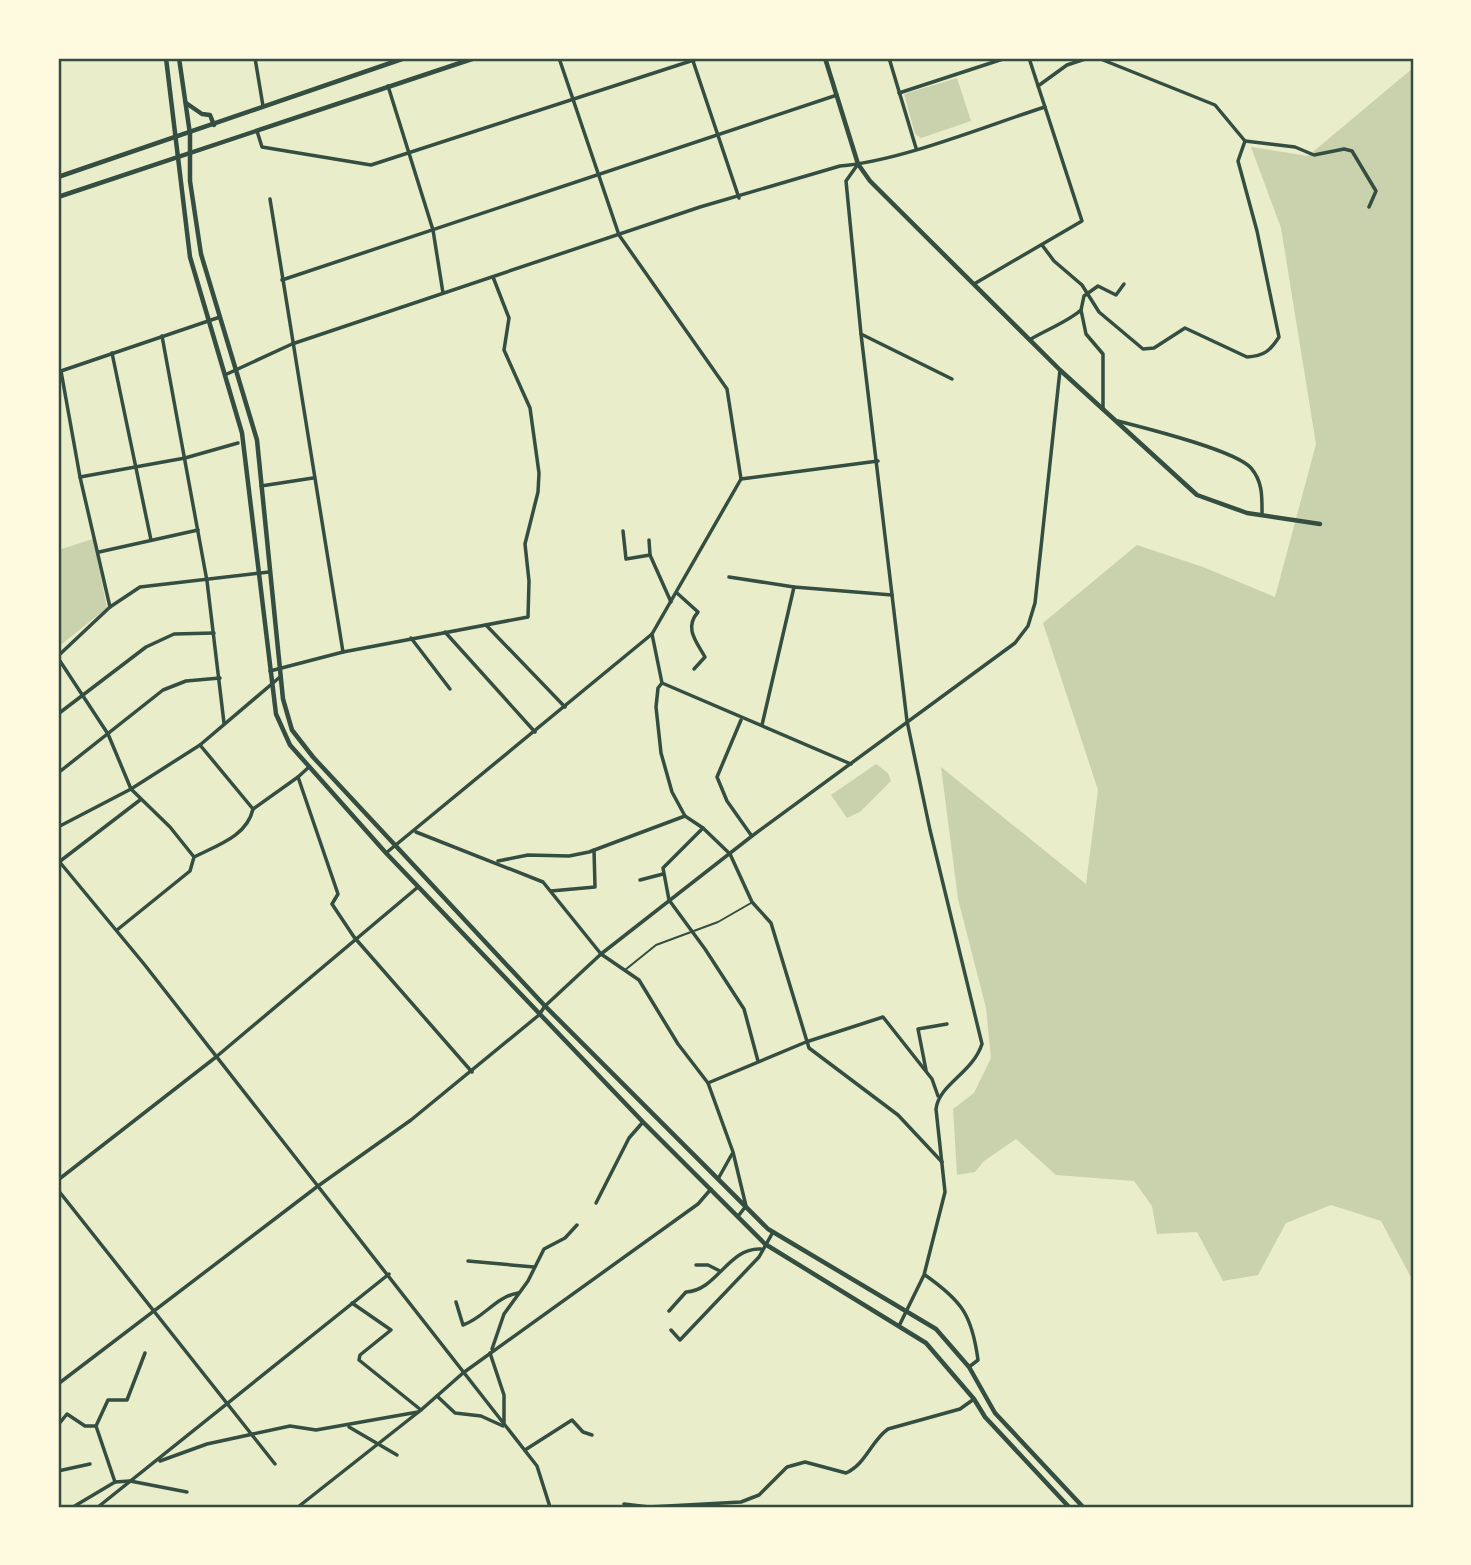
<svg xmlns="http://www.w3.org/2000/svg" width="1471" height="1565" font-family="'PT Sans',sans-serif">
<rect width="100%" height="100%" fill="#e9edc9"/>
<g fill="#cad2ad">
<path d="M1413,68v1213l-32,-60 -50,-16 -45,18 -28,52 -35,6 -26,-49 -40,2 -5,-28 -18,-25 -78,-6 -40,-36 -32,22 -9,11 -18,3 -4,-66 21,-16 17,-35 -5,-50 -28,-109 -17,-132 145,117 12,-94 -55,-167 94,-78 66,22 72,30 41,-153 -35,-216 -30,-81 57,9z"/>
<path d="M957,78l14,43 -50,17 -6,-4 -11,-40z"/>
<path d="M93,539l14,69 -49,39v-97z"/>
<path d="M876,764l12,9 3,8 -31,31 -13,6 -16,-23z"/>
</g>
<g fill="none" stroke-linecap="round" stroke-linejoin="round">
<path stroke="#344e41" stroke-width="2" d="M625,970l31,-25 62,-23 33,-19"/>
<g stroke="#344e41" stroke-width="3.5">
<path d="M255,58l8,48"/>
<path d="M889,58l27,90"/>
<path d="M693,61l46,137"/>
<path d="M388,86l45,144 10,63"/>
<path d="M1038,86l29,-21 21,-7"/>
<path d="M899,93l107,-35"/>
<path d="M257,131l5,16 109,18 329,-107"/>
<path d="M1245,141l50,6 19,8 30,-6 8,2 24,40 -7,16"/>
<path d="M858,164l-12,17 15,153 46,387 23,109 52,214c-10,30 -43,40 -46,65l9,83 -21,83 -25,51"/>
<path d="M270,199l73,453"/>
<path d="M1042,245l12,16 28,24 17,27 44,37 11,-1 31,-20 62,29c17,-1 23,-6 32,-20l-22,-106 -19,-70 7,-20 -30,-36 -117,-47"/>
<path d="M282,280l555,-185"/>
<path d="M974,284l108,-63 -53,-163"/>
<path d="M1081,310l5,24 17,20v55"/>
<path d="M861,334l91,45"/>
<path d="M162,336l45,245 17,142"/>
<path d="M1031,339c15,-9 38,-18 50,-29l3,-14 14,-10 18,9 8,-11"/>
<path d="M112,353l39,187"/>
<path d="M61,371l19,106 30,130"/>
<path d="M58,372l162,-55"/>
<path d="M227,374l65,-30 408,-137 140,-41c61,-5 145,-40 205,-59"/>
<path d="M1118,421c27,7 117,29 133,47 12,14 11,29 11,47"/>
<path d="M80,477l105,-19 53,-15"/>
<path d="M741,479l137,-18"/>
<path d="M261,486l52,-8"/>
<path d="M623,531l3,28 24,-4"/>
<path d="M649,540l1,15 21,47"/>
<path d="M99,552l99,-22"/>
<path d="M729,577l65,10 98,8"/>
<path d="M677,593l21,19c-14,16 -2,29 7,45l-11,12"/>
<path d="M486,625l79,82"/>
<path d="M445,632l90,100"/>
<path d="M652,634l10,49 189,81"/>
<path d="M411,638l39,51"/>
<path d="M58,656l52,-49 30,-20 129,-15"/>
<path d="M58,658l50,76 23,55 39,38 24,30"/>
<path d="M270,671l73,-19 185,-35 1,-36 -4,-37 13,-52 1,-19 -9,-65 -26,-58 5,-32 -16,-41"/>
<path d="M662,683l-4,5 -2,19 5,46 11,39 13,24 18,12 27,26 22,48 19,21 38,125 89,67 44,47"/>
<path d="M58,714l88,-67 28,-13 40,-1"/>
<path d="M741,720l-24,57 10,24 24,34"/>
<path d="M762,725l32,-138"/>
<path d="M200,745l53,64 45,-32"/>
<path d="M309,767l-11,10 40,117 -6,10 22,33 118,135"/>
<path d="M58,773l105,-83 23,-9 34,-3"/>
<path d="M58,827l73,-38 69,-44 80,-68"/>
<path d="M703,828l-40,40 6,32 36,49 39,60 14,52"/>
<path d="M416,832l127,50 58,72 38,26 39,64 30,39 25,69 13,54 -7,9"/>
<path d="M386,853l266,-219 89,-155 -14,-90 -108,-154 -60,-177"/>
<path d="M58,860l86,104 393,502 13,41"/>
<path d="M498,861l30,-6 41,1 20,-4 96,-36"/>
<path d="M59,862l81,-62"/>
<path d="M640,880l23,-6"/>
<path d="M551,891l44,-4 -1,-37"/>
<path d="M117,930l73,-59 4,-14c24,-12 53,-21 59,-48"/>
<path d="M926,1070l-8,-41 29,-5"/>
<path d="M708,1083l98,-41 77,-25 49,62 6,17"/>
<path d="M718,1179l14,-25"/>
<path d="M58,1180l158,-123 202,-170"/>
<path d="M58,1190l217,274"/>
<path d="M596,1203l33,-65 14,-16"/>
<path d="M468,1261l66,6"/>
<path d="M696,1265h12l12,6"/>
<path d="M925,1275c37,26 47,40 53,85l-9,7"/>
<path d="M456,1302l7,23c21,-7 32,-28 55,-32"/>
<path d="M352,1303l39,27 -31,25 -1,5 62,50"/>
<path d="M669,1311l17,-19c31,-1 42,-45 75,-43"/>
<path d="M671,1330l9,10 79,-83 14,-25"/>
<path d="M492,1349l12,-35 24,-33 16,-32 21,-11 12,-13"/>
<path d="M490,1353l14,42v29"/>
<path d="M58,1384l260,-198 93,-66 128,-105 6,-9 56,-52 151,-118 263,-193 13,-17 7,-23 25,-233"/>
<path d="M437,1396l18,17 26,3 22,10"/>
<path d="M58,1425l9,-11 18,12h11"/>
<path d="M349,1427l48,28"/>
<path d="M525,1450l47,-30 11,12 9,3"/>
<path d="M160,1461l47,-17 83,-18 26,4 102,-18"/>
<path d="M58,1471l32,-7"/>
<path d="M115,1482l-19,-56 12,-26h19l18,-47"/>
<path d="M58,1504l1,3"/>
<path d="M624,1504l25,3 92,-5 18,-7 28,-28 18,-5 41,11c20,-9 25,-32 42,-44l72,-20 14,-10"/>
<path d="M73,1507l42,-25 15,-1 57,11"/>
<path d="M98,1507l291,-233"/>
<path d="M298,1507l123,-97 42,-37 235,-169 13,-15"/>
</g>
<g stroke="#344e41" stroke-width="4.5">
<path d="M166,58l24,199 52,176 34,281 14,31 96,108 257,269 122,122 161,99 48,56 11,18 84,90"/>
<path d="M179,58l11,76v47l11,73 56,186 26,259 9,31 21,27 232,249 223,223 168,100 33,38 26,46 88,94"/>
<path d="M825,58l33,106 12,17 190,189 137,125 50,18 73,11"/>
<path d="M186,103l16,11 8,1 4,10"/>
<path d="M58,177l347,-119"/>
<path d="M58,197l417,-139"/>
</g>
</g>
<rect width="1471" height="1565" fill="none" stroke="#fefae0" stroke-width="119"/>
<rect x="60" y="60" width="1352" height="1446" fill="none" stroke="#344e41" stroke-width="2.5"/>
</svg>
